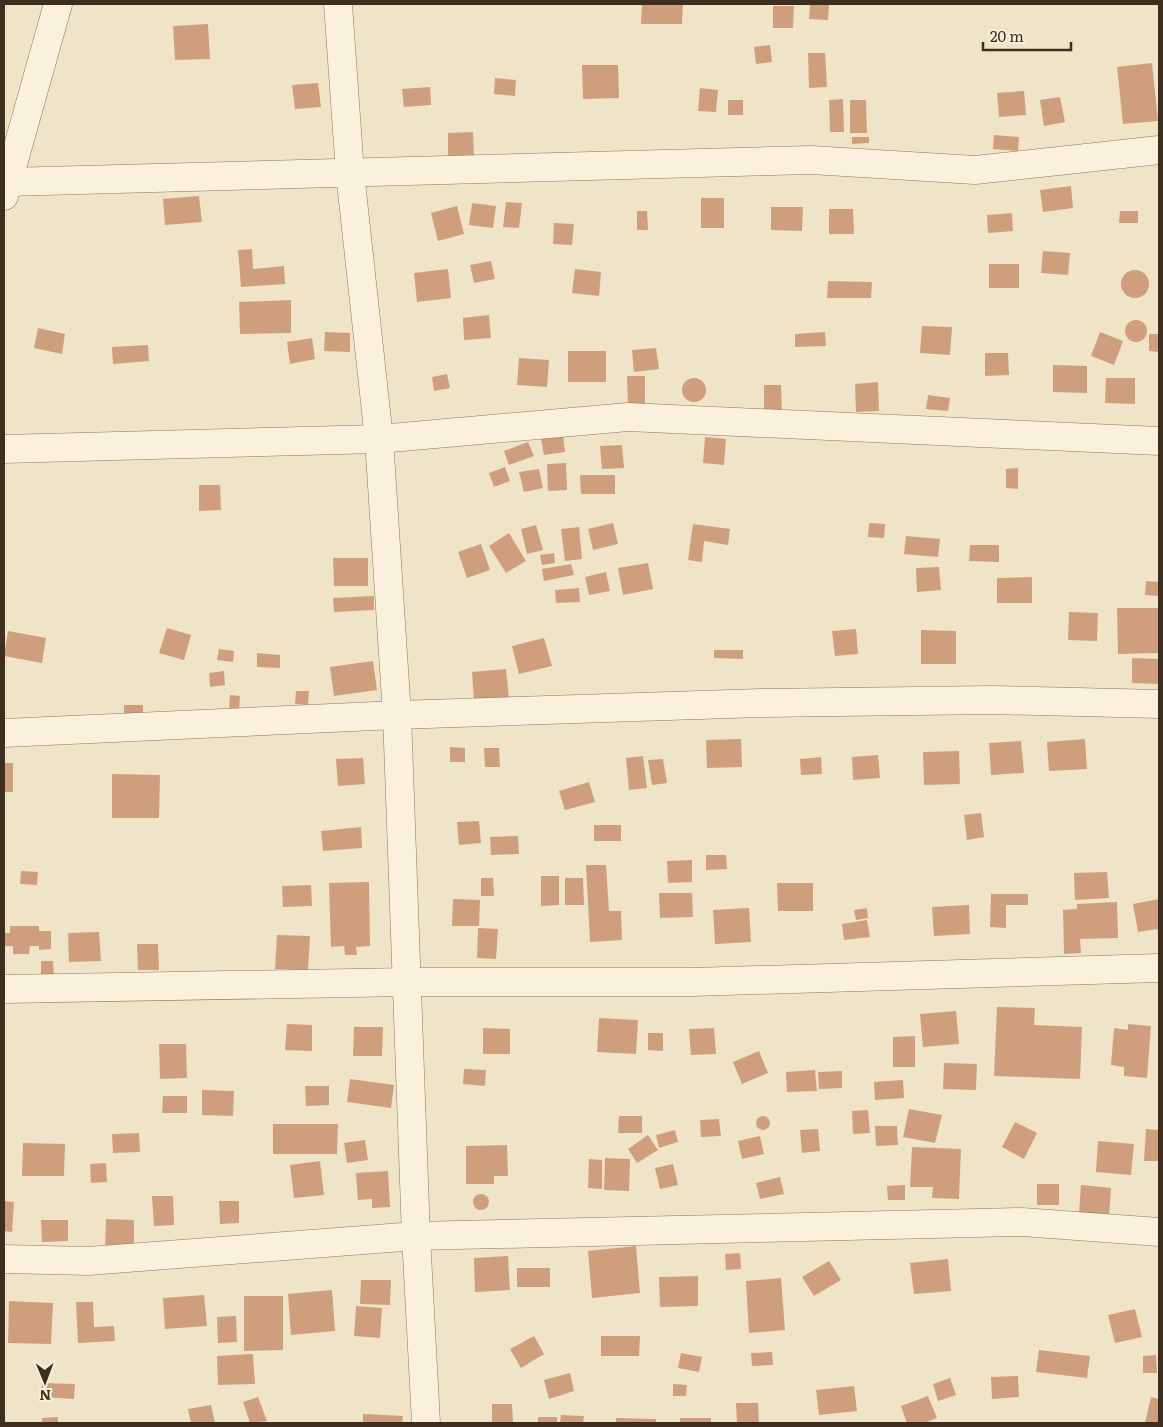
<svg xmlns="http://www.w3.org/2000/svg" width="1163" height="1427" font-family="Literata,serif">
<rect width="100%" height="100%" fill="#f0e4c8"/>
<g fill="#cf9f7d">
<path d="M642,4h41l-1,20h-41z"/>
<path d="M810,4l19,1 -1,15 -19,-1z"/>
<path d="M773,6h21l-1,22h-20z"/>
<path d="M208,24l2,35 -35,1 -2,-34z"/>
<path d="M770,45l2,17 -16,2 -2,-17z"/>
<path d="M808,53h17l2,34 -18,1z"/>
<path d="M1152,63l6,58 -35,3 -6,-57z"/>
<path d="M582,65h36l1,33 -36,1z"/>
<path d="M495,78l21,2 -1,16 -21,-2z"/>
<path d="M318,83l3,24 -26,2 -3,-24z"/>
<path d="M430,87l1,18 -27,2 -2,-18z"/>
<path d="M700,88l18,2 -2,22 -18,-1z"/>
<path d="M1024,91l2,24 -27,2 -2,-24z"/>
<path d="M1060,97l5,25 -21,4 -4,-26z"/>
<path d="M843,99l1,33h-14l-1,-32z"/>
<rect x="728" y="100" width="15" height="15"/>
<path d="M850,100h16l1,33h-17z"/>
<path d="M473,132l1,26 -26,1v-26z"/>
<path d="M994,135l25,2 -1,14 -25,-2z"/>
<path d="M852,137h17v6l-17,1z"/>
<path d="M1071,186l2,22 -30,4 -3,-22z"/>
<path d="M199,196l3,26 -37,3 -2,-26z"/>
<rect x="701" y="198" width="23" height="30"/>
<path d="M506,202l16,1 -3,25 -16,-1z"/>
<path d="M472,203l24,3 -3,22 -24,-3z"/>
<path d="M457,206l7,28 -26,7 -7,-28z"/>
<path d="M771,207h32l-1,24 -31,-1z"/>
<path d="M829,209h24l1,25h-25z"/>
<path d="M637,211h10l1,19h-11z"/>
<path d="M1120,211h18v12h-19z"/>
<path d="M1012,213l1,18 -25,2 -1,-18z"/>
<path d="M554,223l20,1 -2,21 -19,-1z"/>
<path d="M252,249l1,20 31,-3 1,18 -44,3 -3,-37z"/>
<path d="M1043,251l27,2 -2,22 -27,-2z"/>
<path d="M491,261l4,18 -21,4 -4,-18z"/>
<rect x="989" y="264" width="30" height="24"/>
<path d="M448,269l3,29 -34,4 -3,-29z"/>
<path d="M575,269l26,3 -2,24 -27,-3z"/>
<circle cx="1135" cy="284" r="14"/>
<path d="M828,281l44,1 -1,16h-44z"/>
<path d="M291,300v33l-51,1 -1,-32z"/>
<path d="M489,315l2,23 -27,2 -1,-22z"/>
<circle cx="1136" cy="331" r="11"/>
<path d="M922,326l30,1 -2,28 -30,-2z"/>
<path d="M38,328l27,6 -3,20 -28,-6z"/>
<path d="M325,332l25,1v19l-26,-1z"/>
<path d="M825,332l1,14 -31,1v-13z"/>
<path d="M1100,332l23,9 -9,24 -23,-9z"/>
<path d="M1149,334h10v18l-10,-1z"/>
<path d="M312,338l3,21 -25,5 -3,-22z"/>
<path d="M148,345l1,16 -36,3 -1,-17z"/>
<path d="M656,348l3,21 -25,3 -2,-22z"/>
<rect x="568" y="351" width="38" height="31"/>
<path d="M985,353h23l1,22 -24,1z"/>
<path d="M519,358l30,2 -2,27 -30,-2z"/>
<path d="M1053,365l34,1v27l-34,-1z"/>
<path d="M447,374l3,14 -16,3 -2,-14z"/>
<path d="M627,376h18v31h-17z"/>
<circle cx="694" cy="390" r="12"/>
<path d="M1106,378h29v26l-30,-1z"/>
<path d="M878,382l1,29 -23,1 -1,-28z"/>
<path d="M764,385h17l1,28 -18,1z"/>
<path d="M928,395l22,3 -2,13 -22,-2z"/>
<path d="M563,435l2,17 -21,3 -3,-16z"/>
<path d="M705,437l21,2 -2,26 -21,-2z"/>
<path d="M528,442l6,14 -25,9 -5,-14z"/>
<path d="M622,445l2,23 -22,1 -2,-23z"/>
<path d="M566,463l1,27 -19,1 -1,-27z"/>
<path d="M505,467l5,14 -16,6 -5,-14z"/>
<path d="M1018,468v21l-12,-1v-19z"/>
<path d="M539,469l4,19 -19,4 -5,-20z"/>
<path d="M580,475h35v19h-34z"/>
<path d="M199,485h21l1,25 -22,1z"/>
<path d="M613,523l5,21 -25,6 -5,-21z"/>
<path d="M869,523l16,1 -1,14 -16,-1z"/>
<path d="M693,524l37,5 -2,16 -24,-4 -2,21 -14,-2z"/>
<path d="M536,525l7,25 -16,4 -6,-25z"/>
<path d="M579,527l3,32 -17,2 -4,-32z"/>
<path d="M509,533l17,28 -20,12 -17,-27z"/>
<path d="M906,536l34,3 -2,18 -34,-3z"/>
<path d="M481,544l9,26 -23,8 -9,-26z"/>
<path d="M970,545h29v17l-30,-1z"/>
<path d="M554,553l1,10 -13,2 -2,-10z"/>
<path d="M333,558h35v28h-34z"/>
<path d="M648,563l5,26 -30,6 -5,-27z"/>
<path d="M571,564l3,11 -30,6 -2,-12z"/>
<path d="M939,567l2,23 -24,2 -1,-24z"/>
<path d="M606,572l4,19 -21,4 -4,-18z"/>
<path d="M1032,577v26h-35v-25z"/>
<path d="M1146,581l13,1v14l-14,-1z"/>
<path d="M579,588l1,14 -24,1 -1,-13z"/>
<path d="M374,596v14l-40,2 -1,-14z"/>
<path d="M1117,608h41v45l-40,1z"/>
<path d="M1069,612l29,1 -1,28 -29,-1z"/>
<path d="M167,628l24,7 -7,25 -25,-7z"/>
<path d="M856,629l2,25 -23,2 -3,-25z"/>
<path d="M921,630l35,1v33h-35z"/>
<path d="M8,631l38,7 -4,25 -38,-7z"/>
<path d="M544,638l8,28 -33,8 -7,-28z"/>
<path d="M219,649l15,2 -1,11 -16,-2z"/>
<path d="M714,650h29v9l-29,-1z"/>
<path d="M257,653l23,2v13l-23,-1z"/>
<path d="M1132,658l27,1v25l-27,-1z"/>
<path d="M373,661l4,29 -43,6 -4,-29z"/>
<path d="M506,669l3,29 -35,3 -2,-29z"/>
<path d="M224,671l1,14 -15,2 -1,-14z"/>
<path d="M296,691h13l-1,14 -13,-1z"/>
<path d="M230,695l10,1 -1,16h-10z"/>
<rect x="124" y="705" width="19" height="8"/>
<path d="M741,739l1,28 -35,1 -1,-28z"/>
<path d="M1085,739l2,30 -38,2 -2,-29z"/>
<path d="M1021,741l3,32 -33,2 -2,-32z"/>
<path d="M450,747l15,1v14h-15z"/>
<path d="M484,748h15l1,19h-15z"/>
<path d="M959,751l1,33 -36,1 -1,-33z"/>
<path d="M878,755l2,23 -27,2 -1,-23z"/>
<path d="M643,756l4,32 -18,2 -3,-32z"/>
<path d="M821,757l1,17 -21,1 -1,-16z"/>
<path d="M363,758l2,26 -27,2 -2,-27z"/>
<path d="M663,759l4,24 -15,2 -4,-25z"/>
<rect x="4" y="763" width="9" height="29"/>
<path d="M112,774l48,1 -1,43h-47z"/>
<path d="M589,782l6,20 -30,8 -6,-19z"/>
<path d="M981,813l3,24 -17,3 -3,-25z"/>
<path d="M479,821l2,22 -22,2 -2,-23z"/>
<rect x="594" y="825" width="27" height="16"/>
<path d="M361,827l1,21 -39,3 -2,-20z"/>
<path d="M518,836l1,18 -28,1 -1,-18z"/>
<path d="M706,855h20l1,14 -21,1z"/>
<path d="M692,860v22l-24,1 -1,-22z"/>
<path d="M586,865h20l3,46h12l1,29 -32,2z"/>
<path d="M21,871l17,1 -1,13 -17,-1z"/>
<path d="M1107,872l2,26 -34,2 -1,-27z"/>
<path d="M541,876h18v29l-18,1z"/>
<path d="M481,878h12l1,18h-13z"/>
<path d="M565,878h18l1,27h-19z"/>
<path d="M369,882l1,64 -14,1 1,8h-12l-1,-9 -13,1 -2,-64z"/>
<path d="M777,883h36v28h-35z"/>
<path d="M311,885l1,21 -29,1 -1,-21z"/>
<path d="M659,893h33l1,24 -33,1z"/>
<path d="M991,894h37v11h-22v23l-16,-1z"/>
<path d="M453,899l27,1 -1,26h-27z"/>
<path d="M1159,899v35l-2,-5 -19,3 -5,-28z"/>
<path d="M1117,902l1,36 -38,1 1,14 -17,1 -1,-44 14,-1v-5z"/>
<path d="M969,905l1,29 -36,2 -2,-29z"/>
<path d="M749,908l2,34 -36,2 -2,-34z"/>
<path d="M867,908l1,10 -12,2 -2,-10z"/>
<path d="M867,920l3,17 -26,3 -2,-16z"/>
<path d="M10,926h29v5h12v18l-12,1v-4h-9l-1,8h-16v-8h-9v-13h6z"/>
<path d="M478,928l20,1 -2,30 -19,-1z"/>
<path d="M99,932l2,29 -32,1 -1,-29z"/>
<path d="M277,935l33,1 -2,34 -33,-1z"/>
<path d="M137,944h21l1,26h-21z"/>
<path d="M41,961h12l1,18 -13,1z"/>
<path d="M997,1007l38,1 -1,17 48,2 -2,52 -86,-3z"/>
<path d="M956,1011l3,33 -36,3 -3,-33z"/>
<path d="M599,1018l39,2 -2,34 -39,-2z"/>
<path d="M287,1024l25,1v26l-27,-1z"/>
<path d="M1128,1024l23,2 -4,52 -23,-2v-9l-13,-2 3,-37 14,2z"/>
<path d="M354,1027h29l-1,29h-29z"/>
<path d="M483,1028l27,1v25h-27z"/>
<path d="M714,1028l2,26 -25,1 -2,-26z"/>
<path d="M648,1033h15v18l-15,-1z"/>
<path d="M915,1036v31h-22v-30z"/>
<path d="M159,1044h27l1,34 -27,1z"/>
<path d="M759,1051l9,22 -26,11 -9,-22z"/>
<path d="M944,1063l33,1 -1,26 -33,-1z"/>
<path d="M464,1069l22,1 -1,16 -22,-2z"/>
<path d="M815,1070l2,21 -30,1 -1,-20z"/>
<path d="M842,1071v17l-23,1 -1,-17z"/>
<path d="M350,1079l44,6 -3,23 -44,-6z"/>
<path d="M903,1080l1,18 -29,2 -1,-18z"/>
<path d="M305,1086h24v19l-23,1z"/>
<path d="M202,1090l32,1 -1,25 -31,-1z"/>
<path d="M163,1096h24v17h-25z"/>
<path d="M909,1109l33,6 -7,28 -32,-6z"/>
<path d="M868,1110l2,23 -17,1 -1,-23z"/>
<path d="M619,1116h23v17h-24z"/>
<circle cx="763" cy="1123" r="7"/>
<path d="M719,1119l2,17 -20,1 -1,-17z"/>
<path d="M1015,1122l22,11 -13,26 -22,-12z"/>
<path d="M273,1124h65l-1,30h-64z"/>
<path d="M875,1126h22l1,19 -22,1z"/>
<path d="M818,1129l2,22 -18,2 -2,-23z"/>
<path d="M1146,1129l13,1v31h-15z"/>
<path d="M675,1130l3,12 -19,6 -3,-13z"/>
<path d="M139,1133l1,19 -27,1 -1,-19z"/>
<path d="M648,1135l10,15 -21,13 -9,-14z"/>
<path d="M760,1136l4,18 -22,5 -4,-18z"/>
<path d="M365,1140l3,20 -21,3 -3,-20z"/>
<path d="M1098,1141l36,3 -3,31 -35,-3z"/>
<path d="M23,1143l42,1 -1,32h-42z"/>
<path d="M507,1145l1,31h-14v8h-28v-38z"/>
<path d="M912,1147l49,2 -2,50 -27,-1 1,-11h-23z"/>
<path d="M605,1158l25,1 -1,32 -25,-1z"/>
<path d="M589,1159l13,1v29l-14,-1z"/>
<path d="M320,1161l4,34 -30,3 -4,-33z"/>
<path d="M106,1163l1,19 -16,1 -1,-19z"/>
<path d="M673,1164l5,21 -18,4 -5,-21z"/>
<path d="M388,1171l2,36 -18,1v-9l-14,1 -2,-27z"/>
<path d="M780,1177l4,17 -24,5 -4,-16z"/>
<rect x="1037" y="1184" width="22" height="21"/>
<path d="M905,1185v15h-17l-1,-14z"/>
<path d="M1081,1185l30,3 -2,27 -30,-2z"/>
<circle cx="481" cy="1202" r="8"/>
<path d="M152,1196h21l1,29 -20,1z"/>
<path d="M4,1201l10,1 -2,30 -8,-1z"/>
<path d="M219,1201h20v22l-19,1z"/>
<path d="M106,1219l28,1v27h-29z"/>
<path d="M41,1220h27v21l-26,1z"/>
<path d="M636,1246l4,47 -48,5 -4,-47z"/>
<path d="M740,1253l1,16 -15,1 -1,-16z"/>
<path d="M508,1256l2,34 -35,2 -1,-34z"/>
<path d="M948,1259l3,32 -37,3 -4,-31z"/>
<path d="M829,1261l12,19 -27,16 -12,-19z"/>
<rect x="517" y="1268" width="33" height="19"/>
<path d="M698,1276v30l-38,1 -1,-30z"/>
<path d="M781,1278l4,52 -36,3 -3,-52z"/>
<path d="M361,1280h30l-1,25 -30,-1z"/>
<path d="M332,1290l3,41 -44,4 -3,-41z"/>
<path d="M204,1295l3,31 -42,3 -2,-31z"/>
<path d="M244,1296h39v54l-39,1z"/>
<path d="M9,1301l44,2 -2,41 -43,-1z"/>
<path d="M76,1302h17l1,25 20,-1 1,15 -37,2z"/>
<path d="M356,1306l26,2 -2,30 -26,-2z"/>
<path d="M1135,1309l7,28 -27,6 -7,-28z"/>
<path d="M236,1316l1,26 -19,1 -1,-26z"/>
<path d="M534,1336l10,18 -23,14 -11,-19z"/>
<path d="M601,1336h39l-1,20h-38z"/>
<path d="M1039,1350l51,6 -3,22 -51,-6z"/>
<path d="M772,1352l1,13 -21,1 -1,-13z"/>
<path d="M681,1353l21,4 -3,15 -21,-4z"/>
<path d="M253,1354l2,30 -37,1 -1,-29z"/>
<path d="M1156,1355l1,18h-14v-17z"/>
<path d="M570,1373l4,18 -25,8 -5,-19z"/>
<path d="M1018,1376l1,21 -27,2 -1,-22z"/>
<path d="M950,1378l6,17 -18,6 -5,-17z"/>
<path d="M42,1383l33,1 -1,15 -33,-2z"/>
<path d="M673,1384l14,1 -1,11h-13z"/>
<path d="M854,1386l3,25 -38,4 -3,-25z"/>
<path d="M928,1396l9,22 -13,5h-17l-6,-17z"/>
<path d="M258,1397l9,24 -17,2 -7,-21z"/>
<path d="M1151,1397l8,2v24h-14z"/>
<path d="M736,1403h22l1,20h-22z"/>
<path d="M492,1404h20l1,19h-21z"/>
<path d="M211,1405l4,18h-24l-3,-14z"/>
<path d="M363,1414l40,2 -1,7h-39z"/>
<path d="M561,1415l23,1 -1,7h-23z"/>
<path d="M58,1417v6h-16v-5z"/>
<rect x="538" y="1417" width="19" height="6"/>
<path d="M616,1418l40,1v4h-40z"/>
<rect x="680" y="1418" width="31" height="5"/>
</g>
<g fill="none" stroke-linecap="round" stroke-linejoin="round">
<defs>
<g id="minor">
<path d="M338,4l12,169 29,266 18,276 19,521 10,187"/>
<path d="M7,182l804,-22 164,10 184,-20"/>
<path d="M4,196l54,-192"/>
<path d="M4,449l375,-10 249,-22 531,24"/>
<path d="M4,733l393,-18 364,-12 231,-3 167,4"/>
<path d="M4,989l403,-7h286l466,-14"/>
<path d="M4,1259l84,2 328,-25 606,-14 137,10"/>
</g>
</defs>
<use href="#minor" stroke="#8d765c" stroke-width="29"/>
<use href="#minor" stroke="#faf1dc" stroke-width="28"/>
</g>
<rect width="1163" height="1427" fill="none" stroke="#3d2e20" stroke-width="10"/>
<g transform="translate(45 1382) rotate(179)" stroke="#f7eed8" stroke-width="4" paint-order="stroke">
<path d="M0-4L9 19L0 12L-9 19Z" fill="#3d2e20"/>
<text y="-8" font-size="14" font-weight="bold" text-anchor="middle" fill="#3d2e20">N</text>
</g>
<path d="M983 42v8h88v-8" fill="none" stroke="#3d2e20" stroke-width="2.5"/>
<text x="990" y="42" font-size="15" fill="#3d2e20" stroke="#f7eed8" stroke-width="4" paint-order="stroke">20 m</text>
</svg>
